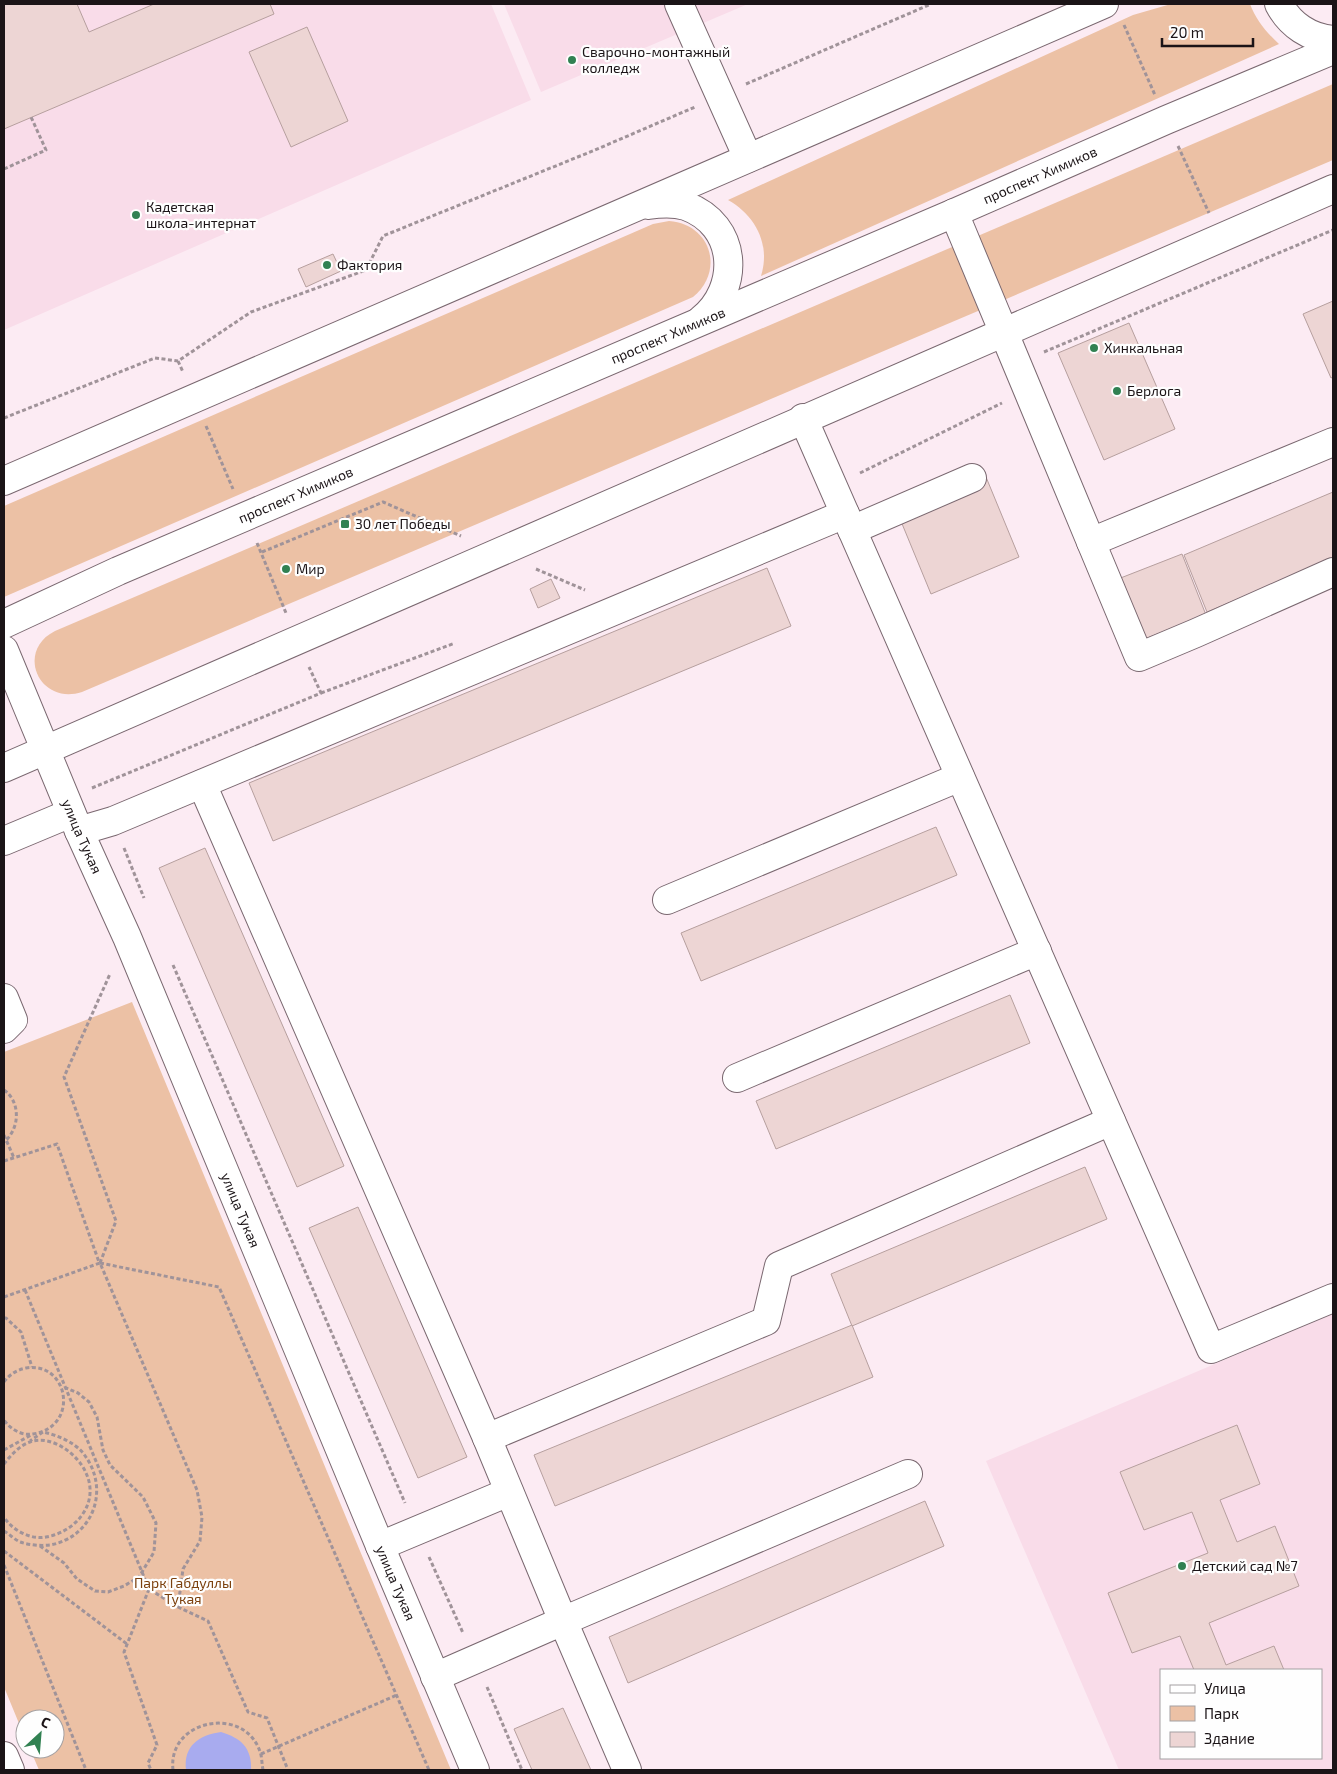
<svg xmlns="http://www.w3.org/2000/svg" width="1337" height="1774" font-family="'Exo 2',sans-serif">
<rect width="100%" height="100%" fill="#fcebf3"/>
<g fill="#f9dce9" fill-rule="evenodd">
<path d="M4,4h487l40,96 -527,230z"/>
<path d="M504,4h244l-207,88z"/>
<path d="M1333,1314v456h-214l-133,-309zM1161,1670h160v88h-160z"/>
</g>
<g fill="#ecc1a5">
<path d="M1171,4h79c6,16 16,28 29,40l-518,232c10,-32 -6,-61 -33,-76l405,-185z"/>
<path d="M1333,84v76l-1251,532c-43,14 -67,-41 -27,-61z"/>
<path d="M669,221c42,3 56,50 24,76l-689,300v-91l649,-282z"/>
<path d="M132,1002l319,768h-412l-9,-21h25v-30h-30v19l-21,-51v-635z"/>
</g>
<path fill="#a8abef" d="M221,1732c20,6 31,16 30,38h-65c-3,-24 13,-35 35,-38z"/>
<g fill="#edd5d4" stroke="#b69f9e">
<path d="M4,4h73l12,28 65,-28h116l4,10 -270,115z"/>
<path d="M307,27l41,94 -57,26 -42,-95z"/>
<path d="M333,254l8,17 -35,16 -8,-18z"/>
<path d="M1333,301v76l-2,1 -28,-64z"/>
<path d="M1129,323l46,106 -71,31 -46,-107z"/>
<path d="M986,477l33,80 -88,37 -33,-80z"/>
<path d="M1333,492v67l-126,53 -23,-57z"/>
<path d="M1182,554l24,61 -64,25 -24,-61z"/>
<path d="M767,568l24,58 -518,215 -24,-58z"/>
<path d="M551,579l9,19 -22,10 -8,-19z"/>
<path d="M936,827l21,48 -256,106 -20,-48z"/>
<path d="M205,848l139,318 -47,21 -138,-319z"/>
<path d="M1010,995l20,48 -254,106 -20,-48z"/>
<path d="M1085,1167l22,52 -255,107 -21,-52z"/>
<path d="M358,1207l109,250 -49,21 -109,-250z"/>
<path d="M852,1325l21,52 -318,129 -21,-51z"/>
<path d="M1237,1425l23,59 -40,16 17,42 38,-16 24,60 -90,37 17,42 48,-19 10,24h-90l-14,-34 -48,17 -24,-60 100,-40 -16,-41 -48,18 -24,-58z"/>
<path d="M925,1501l19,45 -316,137 -19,-46z"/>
<path d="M563,1708l28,62h-59l-18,-41z"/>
</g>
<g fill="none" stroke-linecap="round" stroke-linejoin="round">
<defs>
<g id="minor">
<path d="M679,4l69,154"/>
<path d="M954,213l137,329 242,-100"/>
<path d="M803,418l408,931 122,-51"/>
<path d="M852,530l120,-52"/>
<path d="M1091,542l48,115 57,-24 137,-61"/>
<path id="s1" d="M4,650l75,181 48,106 253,609 95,224"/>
<path d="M4,768l1329,-579"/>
<path d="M202,784l285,654 76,183 345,-147"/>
<path d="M79,831l34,-10 732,-307"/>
<path d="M4,841l67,-28"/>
<path d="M667,900l293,-123"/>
<path d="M4,998l9,22 -9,9"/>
<path d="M737,1078l300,-127"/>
<path d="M487,1438l279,-117 13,-55 332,-145"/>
<path d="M380,1546l129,-54"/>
<path d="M435,1677l128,-56 64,149"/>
<path d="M4,1756l6,14"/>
</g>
<g id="major">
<path d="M1279,4c11,21 31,34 54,36"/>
<path d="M648,205c13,-2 25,-3 38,1 52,19 55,82 15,114"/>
<path d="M4,481l1100,-477"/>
<path id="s2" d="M4,624l114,-53 836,-358 212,-93 167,-70"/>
</g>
</defs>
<use href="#minor" stroke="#7a6870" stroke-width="30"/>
<use href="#major" stroke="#7a6870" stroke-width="30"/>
<g stroke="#a09399" stroke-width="3" stroke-dasharray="4 2.5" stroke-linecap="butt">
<path d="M1124,25l31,70"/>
<path d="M746,84l185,-80"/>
<path d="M1178,146l31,67"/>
<path d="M4,169l42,-19 -15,-33"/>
<path d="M1044,352l289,-122"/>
<path d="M178,361l5,11"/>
<path d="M4,418l151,-60 23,3 73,-49 115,-42 17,-34 212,-86 100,-43"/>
<path d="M206,426l27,63"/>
<path d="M860,473l142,-70"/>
<path d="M257,543l29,70"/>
<path d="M262,552l121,-50 78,34"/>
<path d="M536,569l49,21"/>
<path d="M321,693l134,-50"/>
<path d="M92,788l229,-95 -12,-26"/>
<path d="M124,848l20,50"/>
<path d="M173,965l232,538"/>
<path d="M4,1090c17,12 16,39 0,52"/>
<path d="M4,1135l10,23"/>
<path d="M4,1161l53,-17 42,118"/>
<path d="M100,1263l119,24 210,483"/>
<path d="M100,1263l16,-42 -52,-144 46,-103"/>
<path d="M25,1290l124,299 29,18 30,14 40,91 19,6 21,52"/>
<path d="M4,1297l96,-34 97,227 5,27 -2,24 -17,28 -5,38"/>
<path d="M4,1318h2l15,14 11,35"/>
<path d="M4,1382c5,-7 12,-12 22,-14 43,-7 54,59 7,66 -11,2 -23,-5 -29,-14"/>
<path d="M4,1450l27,-15"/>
<path d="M4,1464c6,-8 16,-19 26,-22 21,-8 48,12 56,31 14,30 -10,59 -40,64 -16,3 -34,-7 -42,-20"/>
<path d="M4,1531c5,3 10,8 16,11 9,3 20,4 30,3 44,-8 61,-57 33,-92 -9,-11 -26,-18 -40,-21l-13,9"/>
<path d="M40,1546l24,17 13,16 18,12 13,1 16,-6 15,-9 15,-25 2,-29 -13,-26 -33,-32 -7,-15 -6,-33 -8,-15 -11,-9 -12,-5"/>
<path d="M4,1551l123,93"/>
<path d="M429,1557l34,76"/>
<path d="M4,1565l82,205"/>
<path d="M149,1589l-25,63 33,93 -9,18 3,7"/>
<path d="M487,1687l35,83"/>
<path d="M261,1754l136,-59"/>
<path d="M173,1770c-6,-52 75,-66 88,-15 1,5 1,10 2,15"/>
</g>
<use href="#minor" stroke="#fff" stroke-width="28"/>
<use href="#major" stroke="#fff" stroke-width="28"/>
</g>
<g fill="#318152" stroke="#fefefe" stroke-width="2">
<circle cx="572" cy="60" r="5"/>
<circle cx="136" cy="215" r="5"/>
<circle cx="327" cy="265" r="5"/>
<circle cx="1094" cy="348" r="5"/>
<circle cx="1117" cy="391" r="5"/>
<rect x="340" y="519" width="10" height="10" rx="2.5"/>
<circle cx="286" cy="569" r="5"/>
<circle cx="1182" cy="1566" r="5"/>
</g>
<g text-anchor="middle" stroke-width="4.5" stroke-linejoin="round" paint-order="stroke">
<g font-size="14" fill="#1b1417" stroke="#fefefe" text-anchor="start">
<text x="582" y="57">Сварочно-монтажный<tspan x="582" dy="16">колледж</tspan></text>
<text x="146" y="212">Кадетская<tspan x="146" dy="16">школа-интернат</tspan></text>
<text x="337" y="270">Фактория</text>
<text x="1104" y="353">Хинкальная</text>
<text x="1127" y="396">Берлога</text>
<text x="355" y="529">30 лет Победы</text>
<text x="296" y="574">Мир</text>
<text x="1192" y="1571">Детский сад №7</text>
</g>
<g font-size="14" fill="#1b1417" stroke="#fefefe">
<text dy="5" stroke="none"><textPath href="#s2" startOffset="1129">проспект Химиков</textPath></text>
<text dy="5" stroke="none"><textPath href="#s2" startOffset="724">проспект Химиков</textPath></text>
<text dy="5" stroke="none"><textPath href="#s2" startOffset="319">проспект Химиков</textPath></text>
<text dy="5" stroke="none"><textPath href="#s1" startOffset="202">улица Тукая</textPath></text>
<text dy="5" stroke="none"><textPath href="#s1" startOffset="608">улица Тукая</textPath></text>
<text dy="5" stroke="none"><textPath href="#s1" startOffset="1012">улица Тукая</textPath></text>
</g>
<g font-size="14" fill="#7c410e" stroke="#fefefe">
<text x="183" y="1588">Парк Габдуллы<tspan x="183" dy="16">Тукая</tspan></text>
</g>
</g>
<rect width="1337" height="1774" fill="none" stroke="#1b1417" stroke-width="10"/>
<rect x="1160" y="1669" width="162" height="90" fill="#fefefe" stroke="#a3a0a2"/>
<rect x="1170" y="1685" width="25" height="8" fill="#ffffff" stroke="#a3a0a2"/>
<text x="1204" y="1694" font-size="15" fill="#1b1417">Улица</text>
<rect x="1170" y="1706" width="25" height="15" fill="#ecc1a5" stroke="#a3a0a2"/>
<text x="1204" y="1719" font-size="15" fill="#1b1417">Парк</text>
<rect x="1170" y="1732" width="25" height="15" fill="#edd5d4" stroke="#a3a0a2"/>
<text x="1204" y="1744" font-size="15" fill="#1b1417">Здание</text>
<g transform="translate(40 1734) rotate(26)"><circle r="24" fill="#fefefe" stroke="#a3a0a2"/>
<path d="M0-4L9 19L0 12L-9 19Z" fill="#318152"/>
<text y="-8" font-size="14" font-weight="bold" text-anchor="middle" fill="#1b1417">С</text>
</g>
<path d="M1162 38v8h91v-8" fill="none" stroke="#1b1417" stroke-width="2.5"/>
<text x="1170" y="38" font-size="15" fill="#1b1417" stroke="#fefefe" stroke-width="4" paint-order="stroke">20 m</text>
</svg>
